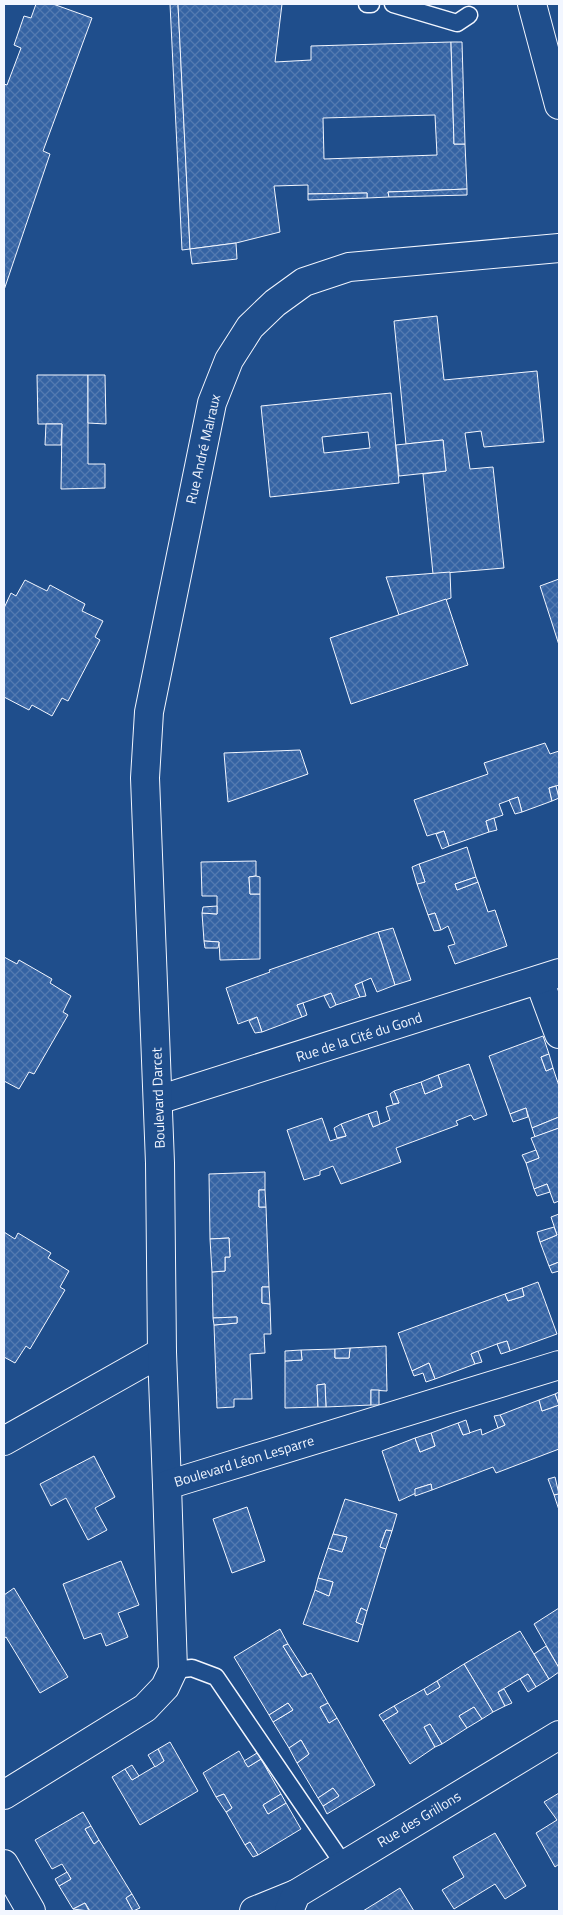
<svg xmlns="http://www.w3.org/2000/svg" width="563" height="1915" font-family="'Titillium Web',sans-serif">
<defs>
<pattern id="building-cross-hatch" width="8" height="8" patternUnits="userSpaceOnUse" patternTransform="scale(1.25)"><rect width="8" height="8" fill="#3563a3"/><path d="M0 0l8 8M0 8l8-8" fill="none" stroke="#537ab1"/></pattern>
</defs>
<rect width="100%" height="100%" fill="#1f4e8c"/>
<g fill="url(#building-cross-hatch)" stroke="#f2f6ff" fill-rule="evenodd">
<path d="M36,4h17l39,14 -49,133 7,3 -46,136v-206l3,1 14,-37 -7,-3 10,-29 7,2z"/>
<path d="M170,4h8l3,60 9,185 -8,1z"/>
<path d="M178,4h104l-7,58 36,-2v-14l140,-4 3,102h11l2,45 -79,3 1,5 -22,1v-5l-59,1v-9l-34,1 6,46 -44,11 -46,6zM435,115l2,40 -113,4 -1,-41z"/>
<path d="M451,42h11l3,102h-11z"/>
<path d="M467,189v6l-78,2 -1,-5z"/>
<path d="M367,193v5l-59,2v-6z"/>
<path d="M236,243l1,16 -45,5 -2,-15z"/>
<path d="M437,316l7,64 93,-9 7,71 -60,5 -3,-16 -16,2 5,36 23,-2 11,101 -71,6 -10,-100 23,-3 -3,-31 -37,4 -12,-123z"/>
<path d="M37,375h51v89h17v24l-44,1 1,-65h-24z"/>
<path d="M88,375h17l1,49 -18,-1z"/>
<path d="M391,393l8,90 -129,14 -9,-91zM368,432l2,16 -46,5 -2,-16z"/>
<path d="M46,424h16l-1,21h-16z"/>
<path d="M443,440l3,31 -47,5 -3,-31z"/>
<path d="M450,572l1,26 -52,17 -13,-38z"/>
<path d="M559,579v66l-19,-59z"/>
<path d="M25,580l22,11 3,-6 35,19 -3,7 21,10 -8,16 5,3 -32,61 -6,-3 -10,18 -20,-11 -3,5 -25,-13v-89l7,-15 5,3z"/>
<path d="M446,599l22,66 -117,39 -21,-66z"/>
<path d="M545,743l5,11 9,-3v34l-10,3 3,13 -30,11 -4,-15 -19,7 4,11 -17,6 3,11 -40,14 -5,-15 -17,5 -13,-36 74,-26 -4,-11z"/>
<path d="M300,750l8,24 -80,28 -4,-49z"/>
<path d="M556,786l3,12 -7,3 -3,-13z"/>
<path d="M518,797l4,15 -7,2 -6,-14z"/>
<path d="M494,818l3,12 -8,2 -3,-11z"/>
<path d="M444,831l5,15 -7,3 -6,-15z"/>
<path d="M467,847l9,30 -21,7 2,6 21,-8 10,30 7,-2 12,36 -52,18 -7,-18 7,-2 -7,-18 -7,4 -6,-17 -7,2 -11,-31 8,-2 -6,-18z"/>
<path d="M256,861v15l-7,1 1,17h10v65l-40,1 -1,-18 -15,-1 -2,-28 15,1v-18h-15l-1,-34z"/>
<path d="M419,864l6,18 -8,2 -5,-17z"/>
<path d="M256,876l4,1v17h-10l-1,-17z"/>
<path d="M476,877l2,5 -21,8 -2,-6z"/>
<path d="M217,906v8l-15,-1 1,-6z"/>
<path d="M435,913l6,17 -7,1 -6,-16z"/>
<path d="M393,928l18,52 -16,5 -17,-53z"/>
<path d="M378,932l17,53 -18,7 -6,-14 -16,7 5,12 -24,8 -5,-12 -34,12 5,12 -40,15 -5,-15 -19,7 -12,-36 44,-16 -1,-2z"/>
<path d="M204,941l15,1 -1,6h-13z"/>
<path d="M4,957l13,7 2,-4 33,19 -2,4 21,13 -8,16 5,3 -34,59 -5,-2 -10,17 -15,-8z"/>
<path d="M362,982l4,14 -6,1 -5,-12z"/>
<path d="M331,993l5,12 -6,3 -6,-12z"/>
<path d="M303,1003l4,12 -5,2 -5,-12z"/>
<path d="M257,1017l5,15 -7,1 -6,-12z"/>
<path d="M543,1036l6,18 -8,3 5,14 7,-3 6,18v31l-27,11 -6,-20 -16,6 -21,-58z"/>
<path d="M549,1054l4,14 -7,3 -5,-14z"/>
<path d="M469,1064l18,51 -13,5 -3,-5 -15,6 2,4 -62,23 5,14 -60,22 -8,-18 -13,5v4l-16,5 -17,-50 35,-12 8,23 16,-5 -5,-12 27,-10 5,13 17,-7 -4,-13 13,-4 -5,-12 27,-9 4,12 17,-7 -4,-12z"/>
<path d="M438,1075l4,12 -17,7 -4,-12z"/>
<path d="M394,1091l5,12 -6,1 -3,-10z"/>
<path d="M526,1108l2,9 -15,5 -3,-8z"/>
<path d="M377,1111l3,13 -7,3 -5,-13z"/>
<path d="M559,1117v11l-24,9 -3,-9z"/>
<path d="M341,1124l5,12 -9,2 -3,-10z"/>
<path d="M559,1128v73l-5,2 -7,-19 -13,5 -8,-26 13,-5 -8,-20z"/>
<path d="M536,1150l3,8 -13,5 -4,-8z"/>
<path d="M265,1172v18h-6v17h7l3,80h-7v16l8,1 1,30h-7l1,19 -15,1 2,45h-18v8l-17,1 -3,-83 23,-2v-6l-24,1 -1,-46 13,-1v-14h5l-1,-19 -19,1 -1,-65z"/>
<path d="M547,1184l3,8 -13,4 -3,-7z"/>
<path d="M259,1190h6l1,17h-7z"/>
<path d="M559,1214v48l-10,4 -9,-24 17,-7 -6,-18z"/>
<path d="M554,1227l3,8 -17,7 -3,-10z"/>
<path d="M4,1232l11,7 3,-6 33,20 -3,5 21,13 -9,16 5,3 -35,59 -4,-3 -11,17 -11,-6z"/>
<path d="M229,1238l1,19h-5v14l-13,1 -2,-33z"/>
<path d="M559,1262v9l-7,2 -3,-7z"/>
<path d="M538,1282l19,52 -47,17 -3,-10 -10,3 -26,10 4,10 -40,15 -6,-16 -17,8 -14,-38 107,-39 3,7 16,-5 -2,-8z"/>
<path d="M262,1287h7l1,17 -8,-1z"/>
<path d="M522,1288l2,8 -16,5 -3,-7z"/>
<path d="M237,1317v6l-23,2 -1,-7z"/>
<path d="M507,1341l3,10 -9,3 -4,-10z"/>
<path d="M386,1346l1,45 -16,-1v15l-45,2 -1,-23 -8,1 1,22 -33,1v-47l17,-1 -1,-10 34,-1v9h14l1,-10z"/>
<path d="M350,1348l-1,10h-14v-9z"/>
<path d="M301,1350l1,10 -17,1v-10z"/>
<path d="M478,1351l4,11 -7,2 -4,-10z"/>
<path d="M429,1363l6,16 -9,3 -3,-9 -9,3 -2,-5z"/>
<path d="M325,1384l1,23h-8l-1,-22z"/>
<rect x="371" y="1390" width="8" height="15"/>
<path d="M559,1392v57l-63,24 -3,-6 -61,23 -1,-6 -16,5 1,4 -17,8 -17,-50 33,-13 5,14 15,-6 -4,-13 27,-10 5,12 18,-6 1,6 23,-10 -5,-10 39,-15 3,11 17,-6 -4,-11z"/>
<path d="M555,1394l4,11 -17,6 -3,-11z"/>
<path d="M500,1415l5,10 -7,3 -4,-12z"/>
<path d="M466,1420l4,13 -7,2 -5,-12z"/>
<path d="M431,1433l4,13 -15,6 -5,-14z"/>
<path d="M94,1456l21,41 -20,11 12,22 -19,10 -22,-42 -15,8 -11,-22z"/>
<path d="M555,1477l4,17 -5,1 -6,-16z"/>
<path d="M431,1484l1,6 -17,6v-7z"/>
<path d="M559,1494v16l-5,-15z"/>
<path d="M345,1499l52,15 -5,17 -6,-1 -6,17 6,2 -19,62 -6,-3 -5,14 7,3 -5,17 -55,-18 12,-34 14,6 4,-14 -15,-4 10,-30 14,4 5,-15 -14,-3z"/>
<path d="M247,1507l18,54 -33,12 -19,-54z"/>
<path d="M386,1530l6,1 -6,18 -6,-2z"/>
<path d="M333,1534l14,3 -5,15 -14,-4z"/>
<path d="M121,1561l18,44 -21,8 10,24 -22,9 -5,-13 -17,6 -21,-55z"/>
<path d="M318,1578l15,4 -4,14 -14,-6z"/>
<path d="M14,1588l54,89 -28,16 -34,-56 -2,1v-43z"/>
<path d="M361,1608l6,3 -4,14 -7,-3z"/>
<path d="M559,1608v60l-25,-44z"/>
<path d="M280,1629l8,15 -5,2 19,31 9,-4 17,30 -8,4 9,16 8,-5 38,67 -48,29 -4,-8 16,-10 -6,-8 -15,10 -21,-35 12,-9 -8,-14 -12,8 -16,-26 20,-12 -5,-7 -19,12 -35,-58z"/>
<path d="M520,1631l29,48 -13,8 -8,-13 -30,18 7,14 -12,6 -29,-48z"/>
<path d="M288,1644l19,30 -5,3 -19,-31z"/>
<path d="M546,1646l13,22v4l-10,7 -15,-25z"/>
<path d="M464,1664l29,48 -11,7 -8,-12 -15,9 8,12 -25,16 -12,-20 -6,3 11,20 -25,17 -27,-43 15,-9 -4,-6 30,-17 3,6 13,-8 -3,-6z"/>
<path d="M528,1674l8,13 -8,5 -8,-13z"/>
<path d="M437,1681l3,6 -13,8 -3,-6z"/>
<path d="M504,1689l8,14 -7,3 -7,-14z"/>
<path d="M288,1703l5,7 -20,12 -4,-7z"/>
<path d="M328,1703l9,15 -8,5 -9,-16z"/>
<path d="M394,1706l4,6 -15,9 -4,-6z"/>
<path d="M474,1707l8,12 -15,9 -8,-12z"/>
<path d="M430,1724l12,20 -7,3 -11,-20z"/>
<path d="M301,1740l8,14 -12,9 -8,-15z"/>
<path d="M170,1742l28,49 -58,34 -28,-48 13,-8 7,11 32,-19 -6,-12z"/>
<path d="M158,1749l6,12 -9,6 -7,-12z"/>
<path d="M239,1751l9,16 13,-8 20,35 -18,11 5,9 18,-11 15,26 -43,26 -8,-13 -5,3 -19,-33 6,-4 -8,-14 -8,3 -13,-24z"/>
<path d="M257,1753l4,6 -13,8 -4,-6z"/>
<path d="M132,1765l7,11 -7,4 -7,-11z"/>
<path d="M333,1788l6,8 -16,10 -5,-8z"/>
<path d="M559,1793v71l-4,3 -19,-34 21,-13 -13,-18z"/>
<path d="M224,1794l8,14 -6,4 -10,-15z"/>
<path d="M281,1794l5,9 -18,11 -5,-9z"/>
<path d="M83,1812l8,14 -6,3 9,15 5,-4 33,54 -6,4 7,13h-43l-5,-8 -12,6 -14,-23 12,-7 -9,-15 -10,5 -17,-29z"/>
<path d="M91,1826l8,14 -5,4 -9,-15z"/>
<path d="M495,1833l31,53 -21,13 -10,-15 -41,25 -12,-19 22,-13 -11,-20z"/>
<path d="M250,1842l8,13 -5,2 -8,-12z"/>
<path d="M67,1872l4,7 -12,7 -4,-7z"/>
<path d="M400,1888l14,23h-51z"/>
<path d="M132,1894l8,14 -7,3 -7,-13z"/>
<path d="M85,1903l4,8 -16,-2z"/>
</g>
<g fill="none" stroke-linecap="round" stroke-linejoin="round">
<defs>
<g id="service">
<path d="M367,4h4"/>
<path d="M393,4l64,19 12,-8"/>
<path d="M173,1670l19,-2 24,9 128,188"/>
</g>
<g id="minor">
<path d="M532,4l27,101"/>
<path d="M539,980l20,54"/>
<path d="M158,1100l401,-127"/>
<path d="M4,1441l158,-89"/>
<path d="M167,1485l-5,-133 -2,-189 -15,-385 4,-66 63,-309 17,-43 21,-33 25,-24 29,-21 45,-15 210,-19"/>
<path d="M4,1795l141,-87 20,-21 8,-17 -6,-185 392,-120"/>
<path d="M4,1864l27,47"/>
<path d="M254,1911l42,-17"/>
<path d="M289,1911l7,-17 263,-159"/>
</g>
</defs>
<use href="#service" stroke="#f2f6ff" stroke-width="19"/>
<use href="#minor" stroke="#f2f6ff" stroke-width="30"/>
<use href="#service" stroke="#1f4e8c" stroke-width="16"/>
<use href="#minor" stroke="#1f4e8c" stroke-width="28"/>
</g>
<g text-anchor="middle" stroke-width="4" stroke-linejoin="round" paint-order="stroke">
<g font-size="14" fill="#f2f6ff" stroke="#1f4e8c">
<text transform="translate(203 449) rotate(-77)" y="5">Rue André Malraux</text>
<text transform="translate(359 1037) rotate(-18)" y="5">Rue de la Cité du Gond</text>
<text transform="translate(158 1098) rotate(-92)" y="5">Boulevard Darcet</text>
<text transform="translate(244 1461) rotate(-17)" y="5">Boulevard Léon Lesparre</text>
<text transform="translate(419 1819) rotate(-31)" y="5">Rue des Grillons</text>
</g>
</g>
<rect width="563" height="1915" fill="none" stroke="#f2f6ff" stroke-width="10"/>
</svg>
